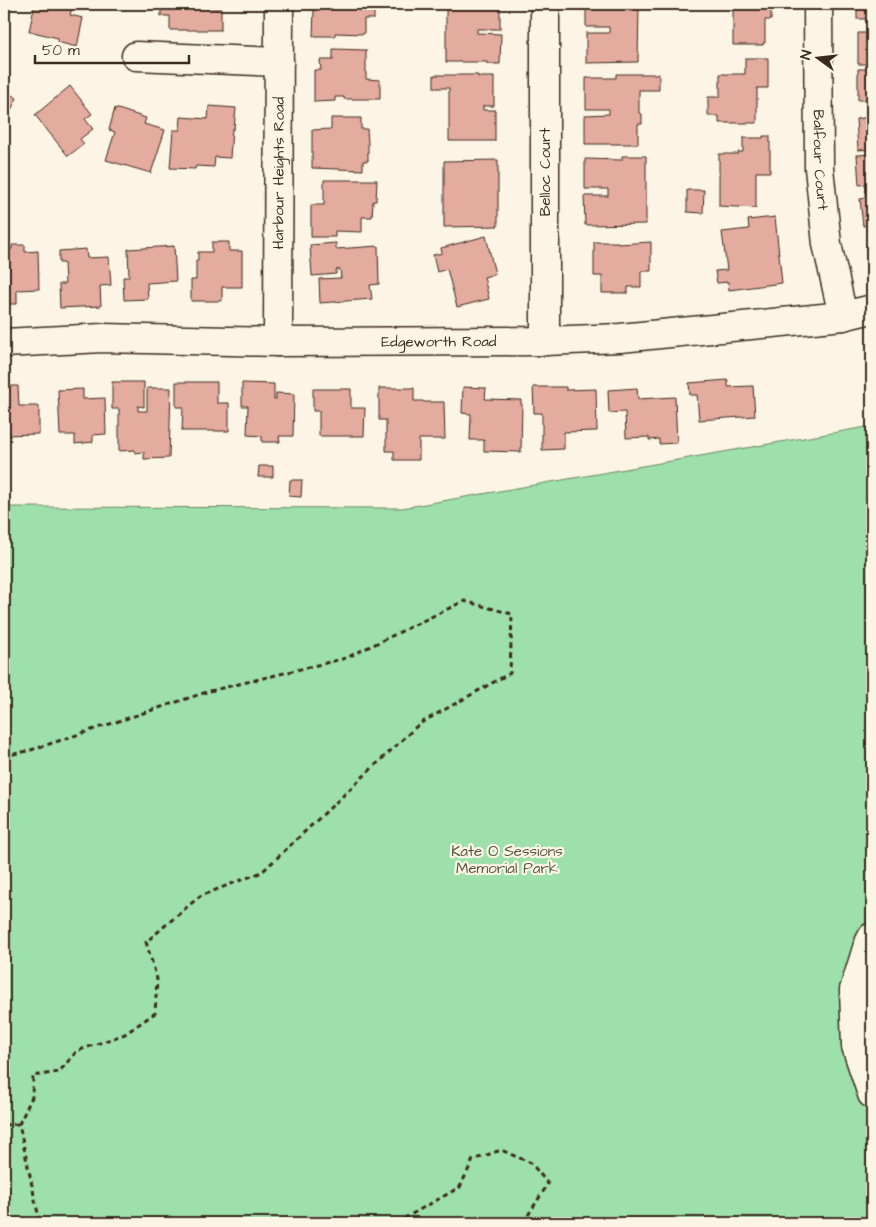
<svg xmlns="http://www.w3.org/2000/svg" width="876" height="1227" font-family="'Architects Daughter',sans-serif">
<rect width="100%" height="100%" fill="#fcf5e5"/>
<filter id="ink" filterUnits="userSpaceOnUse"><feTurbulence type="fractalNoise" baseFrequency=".02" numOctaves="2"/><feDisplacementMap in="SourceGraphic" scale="10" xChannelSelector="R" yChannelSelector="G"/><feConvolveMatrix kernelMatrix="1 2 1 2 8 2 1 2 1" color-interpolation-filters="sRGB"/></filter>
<g filter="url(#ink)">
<path fill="#9de0ab" stroke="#6c8564" d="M872,426v797h-868v-716l398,1z"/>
<g fill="#e4ab9f" stroke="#3b2a1e">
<path d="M35,4h38l-3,11 13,3 -6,29 -20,-5 1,-4 -29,-7z"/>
<path d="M161,4h38l-1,3h23v23h-51v-14h-9z"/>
<path d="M326,4h48v15h-10v15l-29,-1v3h-22l1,-27h12z"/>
<path d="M460,4h40v25h-23v4l24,1 -1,30h-13v-2h-41v-56h14z"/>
<path d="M586,4h41v1l12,1 -1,56 -52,1v-30h23v-6h-23z"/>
<path d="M733,4h38v16h-6v23h-2v2h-30z"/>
<rect x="857" y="4" width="15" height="15"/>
<path d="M858,33h13l1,1v30h-14z"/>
<path d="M333,49l33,1v29l14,1v19h-36v-2h-9v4l-21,1v-32h7l-1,-10h13z"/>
<path d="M745,58h23v30h-11v35h-38v-7h-11v-19h12v-23h25z"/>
<path d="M858,69h14l-1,31h-13z"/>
<path d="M616,74h43v16h-20v23l3,1v10h-4v20h-53v-29l24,-1v-5h-23v-31h30z"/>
<path d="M434,75h44v2h16v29h-11v4h12v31h-46v-53h-15z"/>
<path d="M70,86l22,28 -7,5 8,10 -13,10 4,5 -16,12 -33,-41z"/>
<path d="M4,91l13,7 -13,26z"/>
<path d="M209,106l27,2 -2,21h-2l-2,29 -15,-1 -1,10 -18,-1 -1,3 -25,-1 3,-38h7l1,-13 27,2z"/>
<path d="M115,108l31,10 -2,6 21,6 -14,43 -45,-13 9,-28 -6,-2z"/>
<path d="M870,117l2,2v30l-14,1 -2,-31z"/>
<path d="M331,118h30v11h6l1,14v18h-5v9l-51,-2v-38l19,-1z"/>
<path d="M763,136h7v36h-14v36l-37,-2v-52h19v-2h5v-14h20z"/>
<path d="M872,154v30l-13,1 -2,-30z"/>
<path d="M622,156h24v68l-61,1 -1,-29h24v-7h-23v-30l37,1z"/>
<path d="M498,160v66l-54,1v-66z"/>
<path d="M324,180h53l-1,21h-3l-1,16h-10v15l-27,-1v6h-24v-32h13z"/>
<path d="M687,190h17l-1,23 -16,-1z"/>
<path d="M872,197v27l-9,2 -3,-27z"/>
<path d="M775,217l7,66 -53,7 -1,-8 -11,1 -2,-12 12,-1 -5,-38 27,-3 -1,-9z"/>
<path d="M486,236l9,38 -11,3 5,22 -32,8 -10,-38 -10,3 -4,-17 9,-2 -1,-5z"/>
<path d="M212,242h17v9h13v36h-20v14h-31v-21h5v-19h2v-9h14z"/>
<path d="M594,242h24v2l33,-2v29h-10v16h-13v6h-26v-17h-8z"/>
<path d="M336,243v6l42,-3 1,38 -9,1 2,14 -52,4 -1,-24 22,-1 -1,-9 -4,1v4l-24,2 -2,-31z"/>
<path d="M12,245h13v7l13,-1 1,38 -22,1v14h-13v-52h1v-3h7z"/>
<path d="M174,246l2,35 -29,2 1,16 -24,1 -1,-23h6l-1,-28z"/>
<path d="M86,249l1,9 22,-1 2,28 -11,1 1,20 -41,2 -1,-24h6l-1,-21h-5v-12z"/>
<path d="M728,380v7l25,-1 2,30 -56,4 -2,-25h-7l-1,-12z"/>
<path d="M112,382h32v25l-6,-1v5h9v-23h24l-2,70 -25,1v-7l-9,1v-3l-16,1v-42h-7z"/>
<path d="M176,382h41v21h12v28h-47l1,-24h-7z"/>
<path d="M242,383l32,1v15h2v-6l18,1 -1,42h-14l1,6h-18v-6l-15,-1 1,-29h-6z"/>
<path d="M4,386h14l1,20h20v28l-35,1z"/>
<path d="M463,387l23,1 -1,11 36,1v4h1l-1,48 -37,-1v-11h-14l1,-26 -9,-1z"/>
<path d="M533,387h33v3l30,-1 1,42 -33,1v17l-22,1v-37h-8z"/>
<path d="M379,388h35v13h9l1,1h20l1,37h-26v21h-25v-9h-8v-31h-7z"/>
<path d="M637,388l1,11 37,-2 2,46 -18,1v-5l-10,1v-3l-23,1 -1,-26 -16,1 -1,-23z"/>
<path d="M83,389v10l22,-1 1,36 -13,1v7l-18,2v-9h-15l-2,-45z"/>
<path d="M313,389h38v19h14l-1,28h-45v-25h-6z"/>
<path d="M259,466h14v11h-15z"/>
<path d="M290,480h12l-1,17 -12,-1z"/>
</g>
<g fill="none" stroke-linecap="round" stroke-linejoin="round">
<defs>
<g id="minor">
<path id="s1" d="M818,4l1,164 8,76 16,72"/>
<path d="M136,56l143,6"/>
<path d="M545,341v-337"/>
<path id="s2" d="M278,342l1,-338"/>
<path id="s3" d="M4,343l99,-5 175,4 267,-1 75,-3 223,-22 29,-7"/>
<path d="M872,937l-4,8 -14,45 2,56 16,48"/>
</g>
</defs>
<use href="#minor" stroke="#3b2a1e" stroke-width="31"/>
<g stroke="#3b2a1e" stroke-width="3" stroke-dasharray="5 4" stroke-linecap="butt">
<path d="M4,756l24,-5 182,-60 136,-33 118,-57 48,13 -2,59 -91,51 -157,148 -62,24 -54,46 11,37 -2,34 -30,21 -48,17 -18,21 -26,4 -1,21 -13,27 21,99"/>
<path d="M4,1125l15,-1"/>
<path d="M329,1223l4,-6 24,6"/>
<path d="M396,1223l64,-36 13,-27 28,-10 30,13 17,21 -25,39"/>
</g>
<use href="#minor" stroke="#fcf5e5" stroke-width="28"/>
</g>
</g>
<g text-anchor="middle" stroke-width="4.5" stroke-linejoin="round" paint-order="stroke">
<g font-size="15" fill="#3b2a1e" stroke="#fcf5e5">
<text dy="5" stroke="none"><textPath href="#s1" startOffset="156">Balfour Court</textPath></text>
<text transform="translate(545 172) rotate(-90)" y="5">Belloc Court</text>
<text dy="5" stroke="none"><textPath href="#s2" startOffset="169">Harbour Heights Road</textPath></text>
<text dy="5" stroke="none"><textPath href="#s3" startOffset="435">Edgeworth Road</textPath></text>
</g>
<g font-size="15" fill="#545841" stroke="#fcf5e5">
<text x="507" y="856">Kate O Sessions<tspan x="507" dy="17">Memorial Park</tspan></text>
</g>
</g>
<rect width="876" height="1227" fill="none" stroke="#fcf5e5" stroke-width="20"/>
<rect x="10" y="10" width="856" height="1207" fill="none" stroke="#3b2a1e" stroke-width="2" filter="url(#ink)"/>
<g transform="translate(818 58) rotate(285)" stroke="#fcf5e5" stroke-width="4" paint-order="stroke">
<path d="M0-4L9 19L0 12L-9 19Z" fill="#3b2a1e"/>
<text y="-8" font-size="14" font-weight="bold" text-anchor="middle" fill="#3b2a1e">N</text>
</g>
<path d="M35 55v8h154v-8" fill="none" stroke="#3b2a1e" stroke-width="2.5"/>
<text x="42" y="55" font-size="15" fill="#3b2a1e" stroke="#fcf5e5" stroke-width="4" paint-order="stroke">50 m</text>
</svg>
